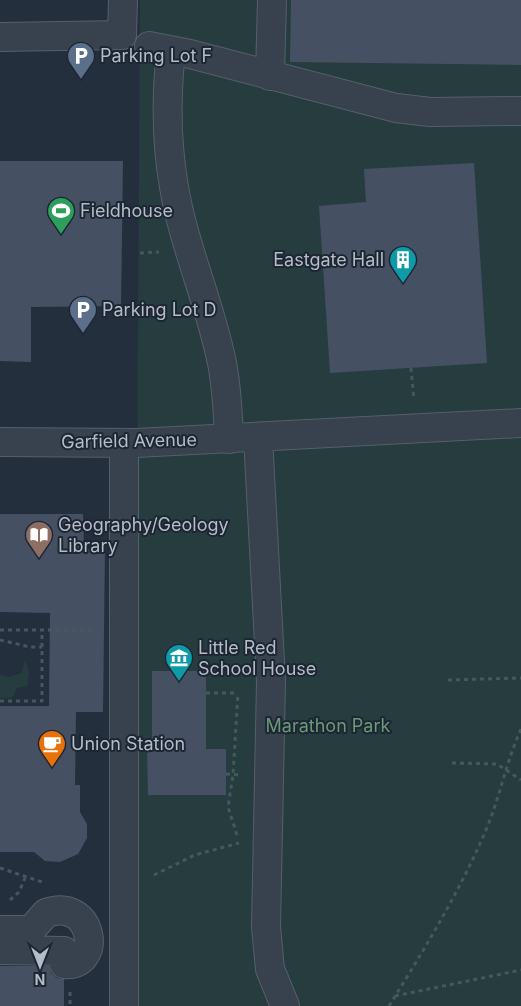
<svg xmlns="http://www.w3.org/2000/svg" width="521" height="1006" font-family="Inter,sans-serif">
<rect width="100%" height="100%" fill="#242f3e"/>
<g fill="#263c3f">
<path d="M140,0h381v1006h-387z"/>
<path d="M25,660l4,12 -2,14 -10,2 -5,10h-12v-23l9,2 13,-4z"/>
</g>
<g fill="#455162">
<path d="M291,0h230v65l-231,-3z"/>
<path d="M0,161h123l-2,145 -90,1v55l-31,-1z"/>
<path d="M474,163l13,200 -157,10 -11,-167 47,-4 -2,-33z"/>
<path d="M0,514h83l1,35h21l-2,163h-27l-1,73h5v27l7,12v14l-9,16 -18,8 -15,-1 -11,-9h-34v-146h49l1,-93 -50,-1z"/>
<path d="M152,671h54v78h20v46h-78l-1,-46h5z"/>
<path d="M0,966h49l2,7 6,5 7,1v27h-64z"/>
</g>
<g fill="none" stroke-linecap="round" stroke-linejoin="round">
<defs>
<g id="minor">
<path d="M0,37l122,-2 1,-35"/>
<path d="M149,46l41,8 206,54 34,4 91,-1"/>
<path d="M171,51c-5,45 -5,90 3,136 10,60 36,116 48,176 5,25 6,50 7,76"/>
<path d="M270,76l2,-76"/>
<path d="M258,437l13,244 -5,246 4,42 15,37"/>
<path d="M0,442l136,1 385,-20"/>
<path d="M124,443v563"/>
<path d="M0,930h31l15,-17c48,-17 58,55 18,51v-13l-64,-1"/>
</g>
</defs>
<use href="#minor" stroke="#565f6c" stroke-width="30"/>
<g stroke="#44595c" stroke-width="3" stroke-dasharray="4 4" stroke-linecap="butt">
<path d="M140,253l19,-1"/>
<path d="M411,368l3,32"/>
<path d="M0,630h93"/>
<path d="M0,640l30,7h12"/>
<path d="M448,680l73,-2"/>
<path d="M206,693h32"/>
<path d="M0,701h42v-70"/>
<path d="M452,763l45,1 24,16"/>
<path d="M226,774l15,1"/>
<path d="M237,835l-9,-28 5,-32 5,-82"/>
<path d="M0,868l42,14"/>
<path d="M154,875l41,-20 44,-12"/>
<path d="M10,900l9,-8 6,-14"/>
<path d="M70,992v14"/>
<path d="M395,996l126,-26"/>
<path d="M389,1006c35,-56 71,-115 97,-176 14,-33 20,-68 35,-101"/>
</g>
<use href="#minor" stroke="#38414e" stroke-width="28"/>
</g>
<defs>
<symbol id="parking-pin" viewBox="-11 -11 22 30"><path d="M0 17L-7.5 6A9.5 9.5 0 1 1 7.5 6Z" fill="#5c6f8a" stroke="#1d2633"/><path d="M-3.5-5.5H1a3.5 3.5 0 0 1 0 7H-1V5.5H-3.5ZM-1-3.4V-.6H.8a1.4 1.4 0 0 0 0-2.8Z" fill="#fff"/></symbol>
<symbol id="stadium-pin" viewBox="-11 -11 22 30"><path d="M0 17L-7.5 6A9.5 9.5 0 1 1 7.5 6Z" fill="#2e9e5b" stroke="#1d2633"/><path d="M0-5a6.5 5 0 1 0 0 10a6.5 5 0 1 0 0-10ZM-3.5-1.8h7v3.6h-7Z" fill="#fff"/></symbol>
<symbol id="building-pin" viewBox="-11 -11 22 30"><path d="M0 17L-7.5 6A9.5 9.5 0 1 1 7.5 6Z" fill="#0f9aa8" stroke="#1d2633"/><path d="M-4-6H4V6H1V3H-1V6H-4ZM-2.5-4.3h1.7v1.8h-1.7ZM.8-4.3h1.7v1.8H.8ZM-2.5-1h1.7V.8h-1.7ZM.8-1h1.7V.8H.8Z" fill="#fff"/></symbol>
<symbol id="library-pin" viewBox="-11 -11 22 30"><path d="M0 17L-7.5 6A9.5 9.5 0 1 1 7.5 6Z" fill="#8d6e63" stroke="#1d2633"/><path d="M-6-4Q-3-5.5-.7-3.5V5Q-3 3-6 4ZM6-4Q3-5.5 .7-3.5V5Q3 3 6 4Z" fill="#fff"/></symbol>
<symbol id="museum-pin" viewBox="-11 -11 22 30"><path d="M0 17L-7.5 6A9.5 9.5 0 1 1 7.5 6Z" fill="#0f9aa8" stroke="#1d2633"/><path d="M0-6L6-3V-2H-6V-3ZM-5-1h2V3h-2ZM-1-1h2V3h-2ZM3-1h2V3H3ZM-6 4H6V6H-6Z" fill="#fff"/></symbol>
<symbol id="cafe-pin" viewBox="-11 -11 22 30"><path d="M0 17L-7.5 6A9.5 9.5 0 1 1 7.5 6Z" fill="#e8710a" stroke="#1d2633"/><path d="M-5.5-4.5H6V0H3Q3 3.5 0 3.5H-2.5Q-5.5 3.5-5.5 0ZM3-3.2v2h1.7v-2ZM-6 4.5H4V6H-6Z" fill="#fff"/></symbol>
</defs>
<g fill-rule="evenodd">
<use href="#parking-pin" x="65" y="40" width="32" height="43"/>
<use href="#stadium-pin" x="45" y="195" width="32" height="43"/>
<use href="#building-pin" x="387" y="244" width="32" height="43"/>
<use href="#parking-pin" x="67" y="294" width="32" height="43"/>
<use href="#library-pin" x="23" y="519" width="32" height="43"/>
<use href="#museum-pin" x="163" y="642" width="32" height="43"/>
<use href="#cafe-pin" x="36" y="728" width="32" height="43"/>
</g>
<g text-anchor="middle" stroke-width="4" stroke-linejoin="round" paint-order="stroke">
<g font-size="18" fill="#b4bcc9" stroke="#1d2633" text-anchor="start">
<text x="100" y="62">Parking Lot F</text>
<text x="80" y="217">Fieldhouse</text>
<text x="384" y="266" text-anchor="end">Eastgate Hall</text>
<text x="102" y="316">Parking Lot D</text>
<text x="58" y="531">Geography/Geology<tspan x="58" dy="21">Library</tspan></text>
<text x="198" y="654">Little Red<tspan x="198" dy="21">School House</tspan></text>
<text x="71" y="750">Union Station</text>
</g>
<g font-size="18" fill="#b4bcc9" stroke="#1d2633">
<text transform="translate(129 441) rotate(-1)" y="6">Garfield Avenue</text>
</g>
<g font-size="18" fill="#6b9a76" stroke="#1d2633">
<text x="328" y="732">Marathon Park</text>
</g>
</g>
<g transform="translate(40 966) rotate(180)" stroke="#1d2633" stroke-width="4" paint-order="stroke">
<path d="M0-4L9 19L0 12L-9 19Z" fill="#b4bcc9"/>
<text y="-8" font-size="14" font-weight="bold" text-anchor="middle" fill="#b4bcc9">N</text>
</g>
</svg>
